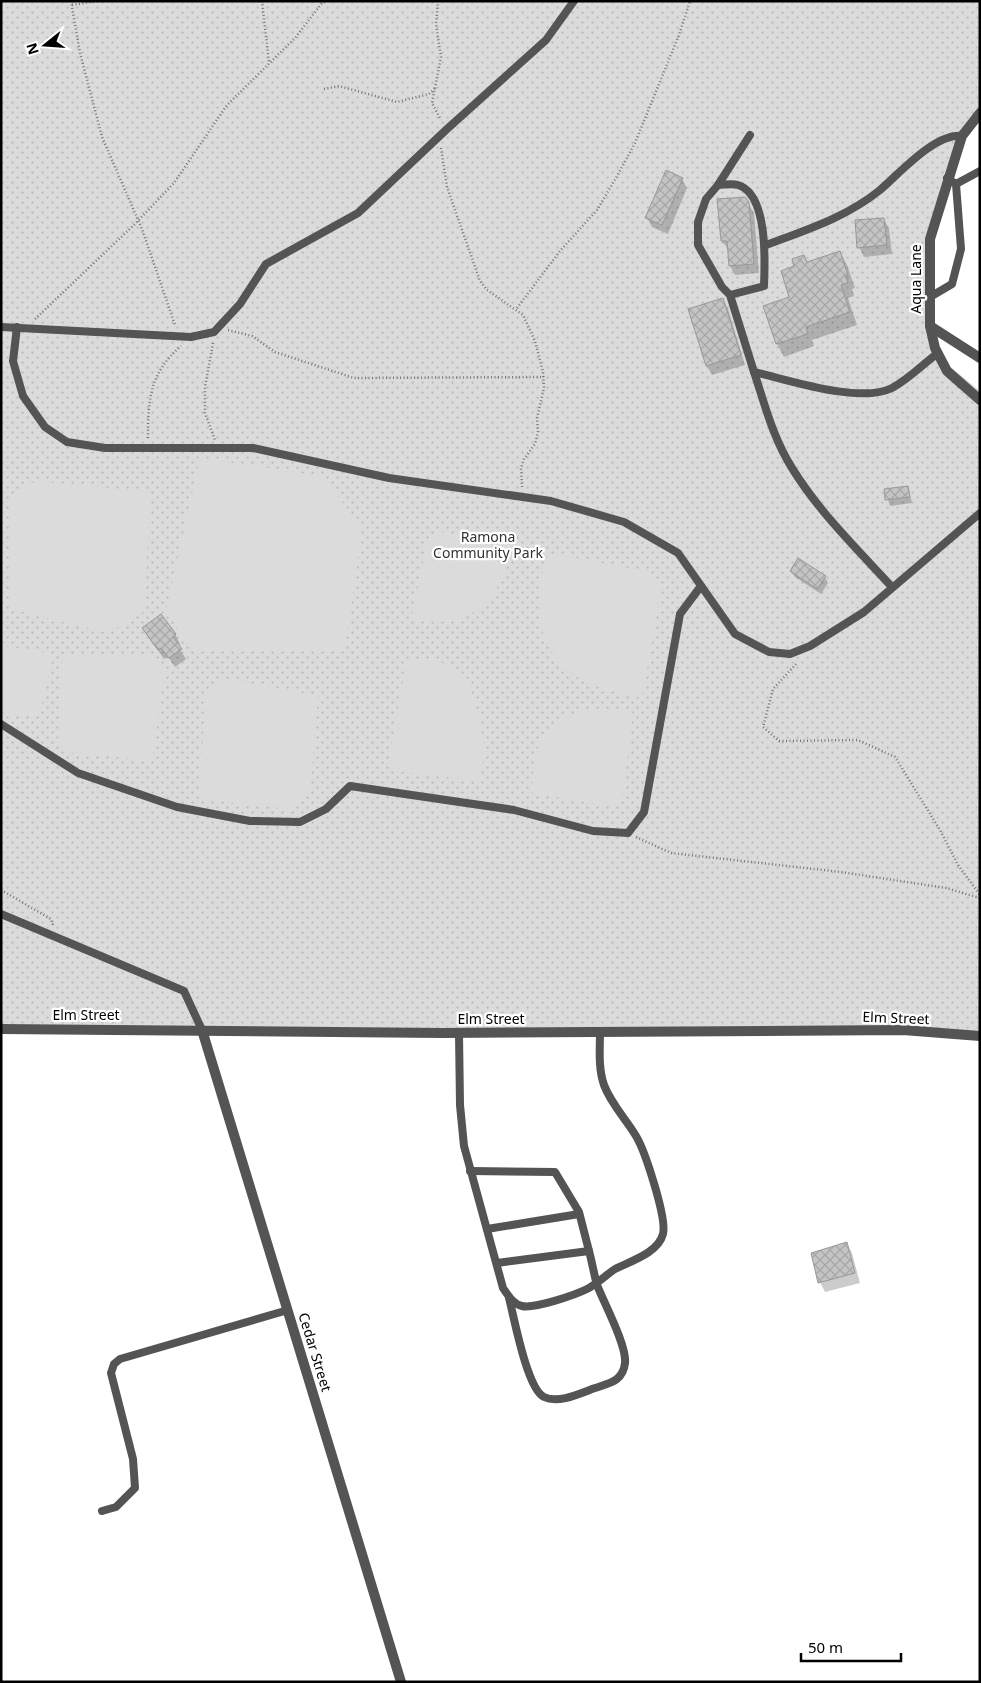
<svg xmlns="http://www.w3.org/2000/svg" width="981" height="1683" font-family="'Noto Sans',sans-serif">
<defs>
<pattern id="grass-dots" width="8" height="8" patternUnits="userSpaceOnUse" patternTransform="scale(1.25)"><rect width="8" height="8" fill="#dbdbdb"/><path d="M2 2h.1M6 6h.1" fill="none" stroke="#bababa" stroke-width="1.8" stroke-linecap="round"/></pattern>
<pattern id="building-cross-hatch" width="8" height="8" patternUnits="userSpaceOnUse" patternTransform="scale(1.25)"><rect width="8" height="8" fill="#c4c4c4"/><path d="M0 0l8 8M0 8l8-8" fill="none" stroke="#a7a7a7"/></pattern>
</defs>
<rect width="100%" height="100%" fill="#fff"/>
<path fill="url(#grass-dots)" d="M1,1h979v112l-19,21 -28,88 -2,110 10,27 39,32v644l-979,-6z"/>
<g fill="#dbdbdb">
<path d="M200,458l121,18 41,51 -17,124h-152l-27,-40z"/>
<path d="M35,481l115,11 -5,119 -36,22 -98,-24 -2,-110z"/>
<path d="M441,532l72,13c-6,33 -24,67 -59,75 -13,3 -29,1 -43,0l16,-77z"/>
<path d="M549,553l99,19 14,15 -20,111c-57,-9 -105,-33 -103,-97 0,-18 3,-32 10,-48z"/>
<path d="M1,646l46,7 5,9 -12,51c-13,2 -28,5 -39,-5z"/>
<path d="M154,654l11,17 -13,89 -81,-7 -13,-11 4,-87z"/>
<path d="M407,659l32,2 27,15c11,34 26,71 12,105l-82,-10 -7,-12z"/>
<path d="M221,678l97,18 -8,98 -20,15 -91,-10 7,-109z"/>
<path d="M591,709l26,1 16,3 -10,82 -9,12 -82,-14c1,-47 8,-73 59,-84z"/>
</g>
<g fill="#0003">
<path d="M682,179l5,9 -19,46 -16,-7 -5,-9z"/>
<path d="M748,203l6,10 5,60 -24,2 -5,-9 -1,-16 -7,-9z"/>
<path d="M884,219l5,10 3,25 -28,3 -5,-10z"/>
<path d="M840,252l7,13 8,23 -3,1 2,7 -6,2 9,27 -45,15 2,6 -30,11 -7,-13 -12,-38 26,-8 5,-31 8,-11 4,7z"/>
<path d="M722,300l6,9 17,56 -33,10 -5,-9z"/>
<path d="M908,487l4,16 -22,3 -5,-16z"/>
<path d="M791,571l34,6 3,6 -7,11 -26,-17z"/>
<path d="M143,629l32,5 5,10 -2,3 8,12 -11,8 -7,-10 -4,2z"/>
<path d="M847,1244l5,9 8,30 -35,9 -5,-10z"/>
</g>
<g fill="url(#building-cross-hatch)" stroke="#989898">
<path d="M666,170l17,8 -21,47 -17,-7z"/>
<path d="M745,197l4,5 5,62 -25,2 -2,-25h-6l-4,-42z"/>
<path d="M884,218l3,27 -30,3 -2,-28z"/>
<path d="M840,251l8,24 -3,1 3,7 -7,2 9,27 -44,15 2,7 -32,10 -13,-38 26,-9 -8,-26 13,-5 -2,-7 12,-4 3,7z"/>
<path d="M723,298l18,57 -35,11 -18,-57z"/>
<path d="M908,486l2,11 -25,3 -1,-11z"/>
<path d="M798,558l28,18 -9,13 -27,-18z"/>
<path d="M161,614l15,20 -3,3 9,12 -13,9 -8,-10 -3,2 -16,-22z"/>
<path d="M847,1242l8,31 -37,10 -7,-30z"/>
</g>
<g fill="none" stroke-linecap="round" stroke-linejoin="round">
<g stroke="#767676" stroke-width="2.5" stroke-dasharray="1 2.5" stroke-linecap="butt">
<path d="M71,1l9,52 22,84 40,92 33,96"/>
<path d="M262,1l7,62"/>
<path d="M438,1l-2,23 5,33 -9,46 9,17"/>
<path d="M72,5l26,-4"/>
<path d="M324,89l15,-3 58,16 32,-8 7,-7"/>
<path d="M441,148l6,39 33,94 7,9 36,25 12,26 8,31 1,16 -7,30 1,14 -3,12 -11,15 -3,9 1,19"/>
<path d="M517,308l43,-57 37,-41 19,-32 19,-35 44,-108 11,-34"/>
<path d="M35,319l100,-95 39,-41 53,-78 68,-67 27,-35 5,-2"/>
<path d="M228,330l24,6 23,16 79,26 190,-1"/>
<path d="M213,343l-8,44v26l10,27"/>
<path d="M148,438c0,-40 2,-65 33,-92"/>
<path d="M796,664l-23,25 -10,38 16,14 79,-1 37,17 45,73 18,35 22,30"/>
<path d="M636,837l35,16 170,19 105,16 34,10"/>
<path d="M1,890l50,29 2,6"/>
</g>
<g stroke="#545454" stroke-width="8">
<path d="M956,184l24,-13"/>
<path d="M718,185l32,-50"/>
<path d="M766,245c40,-15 81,-28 114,-55 20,-17 55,-57 82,-54"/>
<path d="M730,295l-8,-8 -24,-42v-23l8,-23 12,-14c6,0 14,-2 20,0 30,9 27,76 26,101l-34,9 24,77c35,8 106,32 138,16 17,-9 31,-24 46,-35"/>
<path d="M930,297l22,-13 9,-35 -5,-65 -9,-6"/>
<path d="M1,327l190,10 23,-5 26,-28 26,-40 92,-51 89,-84 99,-89 28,-39"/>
<path d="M17,327l-4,34 10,35 22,31 22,15 38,6h148l136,30 162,23 73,21 54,31 57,81 34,18 21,2 20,-8 54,-34 116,-99"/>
<path d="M754,372c11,33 19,66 38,96 27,44 65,81 100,119"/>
<path d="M1,724l77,49 99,34 73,14 50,1 26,-13 24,-23 164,24 79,21 35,2 16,-21 36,-198 21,-28"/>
<path d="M1,914l183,77 18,39"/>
<path d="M459,1033l1,72 4,41 39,142c5,7 10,16 19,18 12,3 53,-11 65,-17 10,-5 19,-14 28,-20 16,-8 43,-16 48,-35 4,-16 -18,-83 -27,-98 -10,-17 -25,-32 -32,-51 -6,-17 -4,-36 -4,-53"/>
<path d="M470,1171l85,1 24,40 10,39"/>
<path d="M487,1229l92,-15"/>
<path d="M497,1263l92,-12c3,11 5,23 8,34 7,18 30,61 28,78 -2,18 -15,20 -30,25 -14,5 -36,16 -51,9 -17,-8 -30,-80 -35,-99"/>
<path d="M102,1511l14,-4 19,-19 -2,-29 -22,-86 3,-9 6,-5 168,-49"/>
</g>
<g stroke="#545454" stroke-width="10">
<path d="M980,113l-18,23 -32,103v87l5,22 12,23 33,29"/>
<path d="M930,326l50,32"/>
<path d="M202,1030l199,652"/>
</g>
<path stroke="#545454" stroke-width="10" d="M1,1029l442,4 460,-3 77,6"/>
</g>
<g text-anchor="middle" stroke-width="4.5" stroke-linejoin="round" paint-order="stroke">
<g font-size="14" fill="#000" stroke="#fff">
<text transform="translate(916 279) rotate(-90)" y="5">Aqua Lane</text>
<text x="86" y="1020">Elm Street</text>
<text transform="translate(896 1018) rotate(2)" y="5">Elm Street</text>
<text x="491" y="1024">Elm Street</text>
<text transform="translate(315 1352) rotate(73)" y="5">Cedar Street</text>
</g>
<g font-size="14" fill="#323232" stroke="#fff">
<text x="488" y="542">Ramona<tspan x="488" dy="16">Community Park</tspan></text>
</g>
</g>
<rect width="981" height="1683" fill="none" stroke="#000000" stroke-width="5"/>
<g transform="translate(45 45) rotate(253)" stroke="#ffffff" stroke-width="4" paint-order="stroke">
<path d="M0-4L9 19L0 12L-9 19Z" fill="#000000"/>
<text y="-8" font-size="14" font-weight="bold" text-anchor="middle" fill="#000000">N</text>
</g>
<path d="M801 1653v8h100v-8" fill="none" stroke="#000000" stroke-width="2.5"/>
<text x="808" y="1653" font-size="15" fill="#000000" stroke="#ffffff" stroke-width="4" paint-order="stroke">50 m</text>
</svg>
